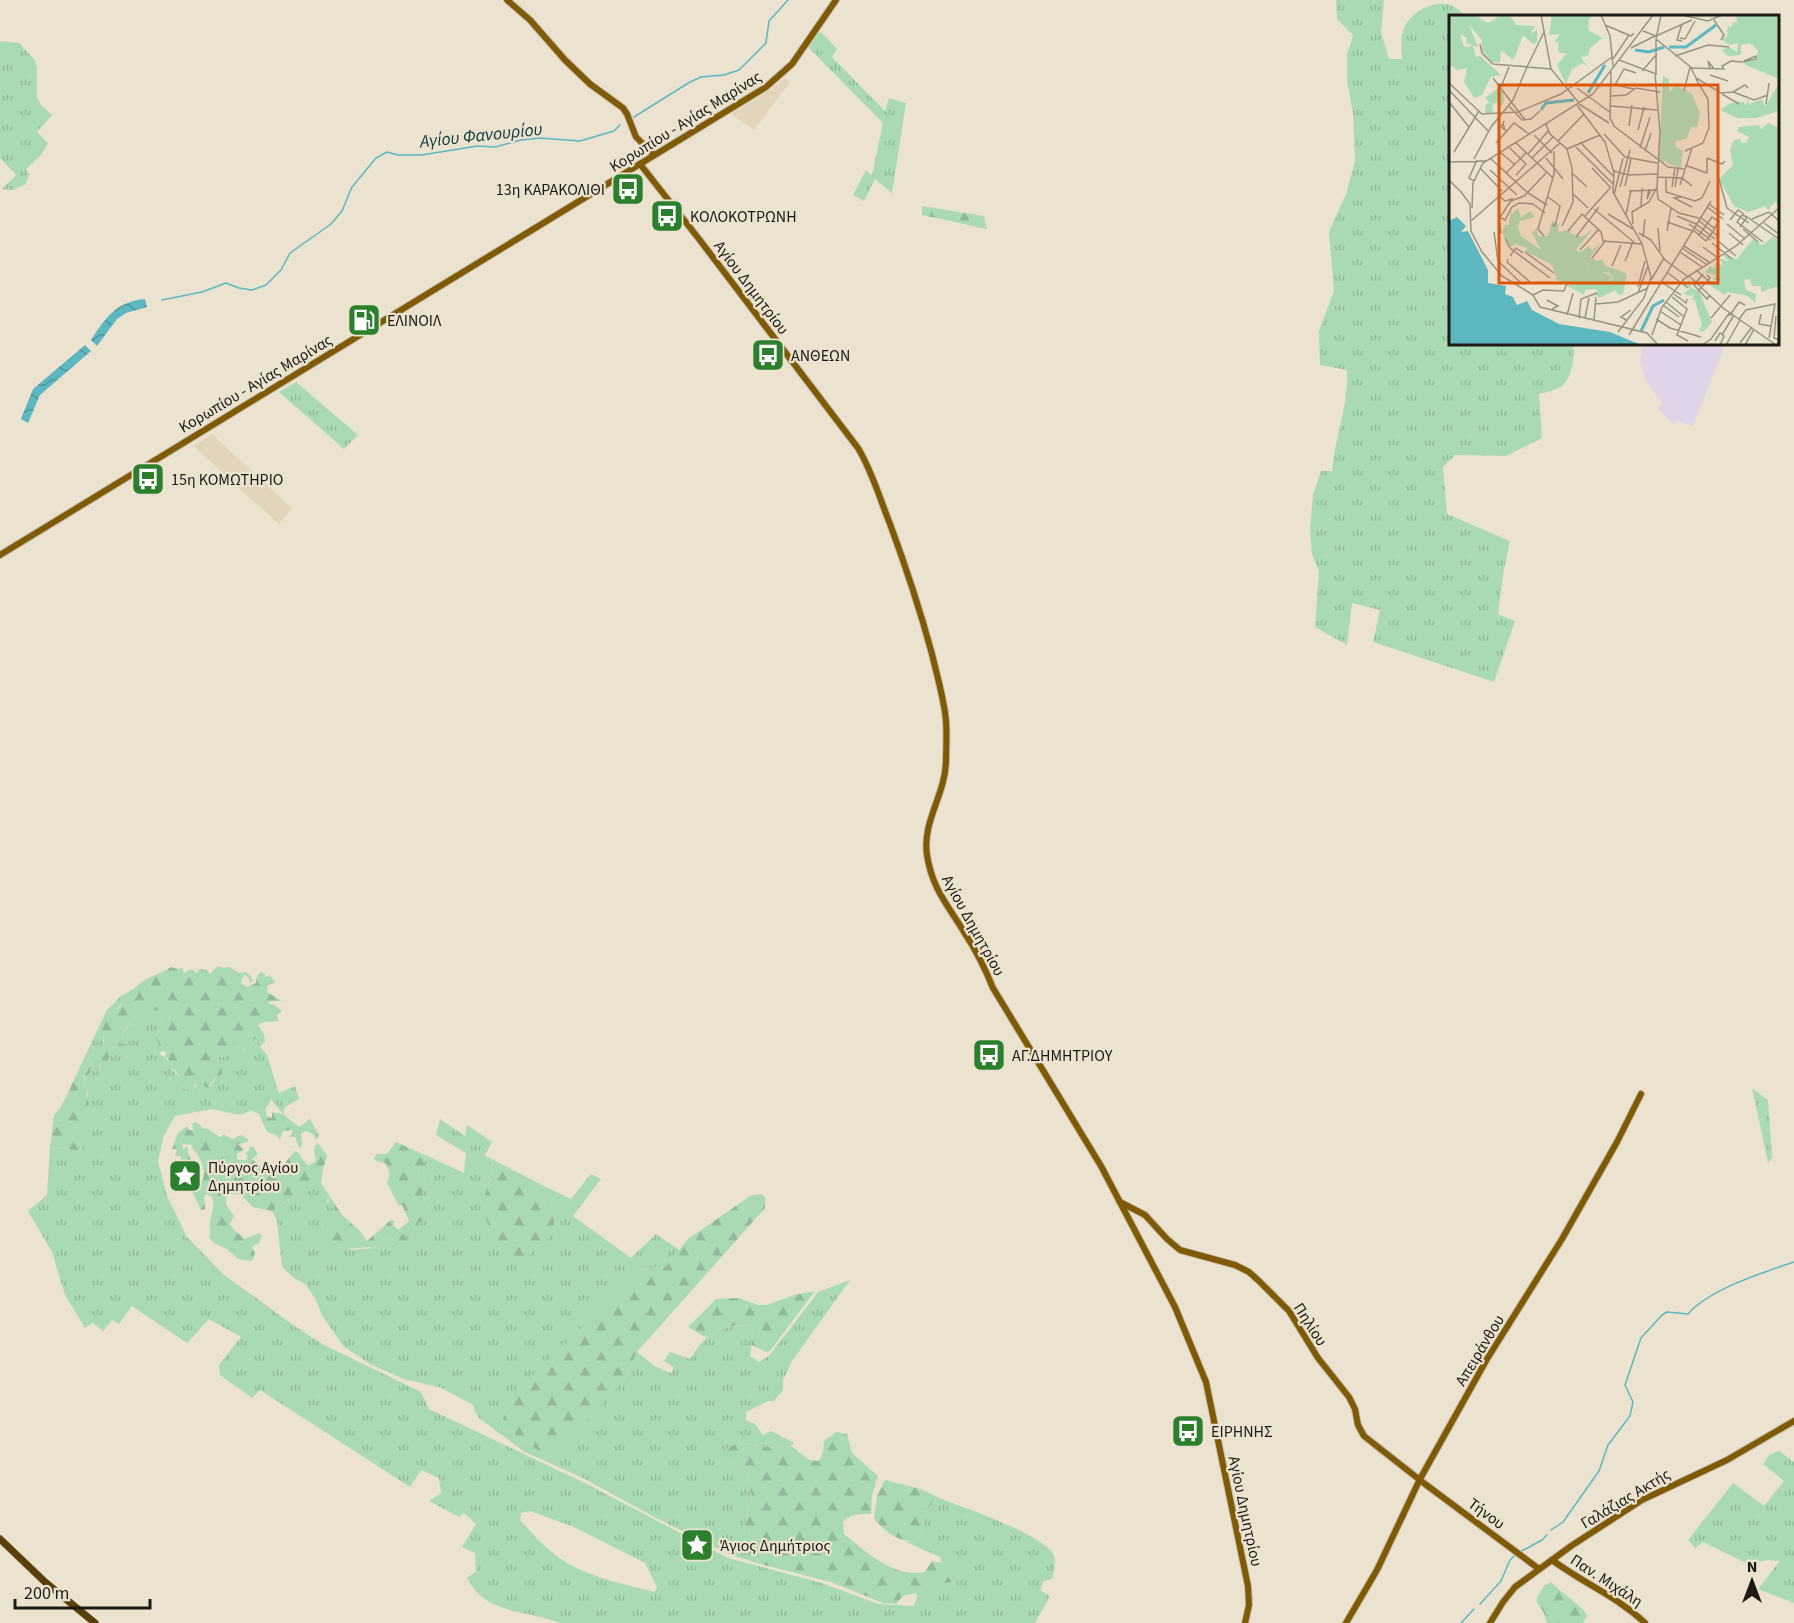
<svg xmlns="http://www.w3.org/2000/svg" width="1794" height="1623" font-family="'Source Sans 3',sans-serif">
<defs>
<pattern id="grass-tufts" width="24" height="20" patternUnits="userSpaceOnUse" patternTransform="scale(1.5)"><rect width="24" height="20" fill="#a9dab4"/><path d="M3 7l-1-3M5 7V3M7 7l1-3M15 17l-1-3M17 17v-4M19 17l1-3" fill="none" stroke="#91ba9a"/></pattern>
<pattern id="forest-firs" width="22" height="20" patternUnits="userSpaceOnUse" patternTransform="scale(1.5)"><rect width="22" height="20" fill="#a9dab4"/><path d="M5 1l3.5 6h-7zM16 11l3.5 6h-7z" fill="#91ba9a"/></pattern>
<pattern id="water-waves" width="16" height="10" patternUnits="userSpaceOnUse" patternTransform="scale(1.5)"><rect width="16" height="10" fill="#5db7c1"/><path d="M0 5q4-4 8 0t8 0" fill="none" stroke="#4c949c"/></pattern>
</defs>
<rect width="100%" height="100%" fill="#ebe3cf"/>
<g fill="#e1d6bc">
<path d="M785,78l5,4 -36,48 -22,-15v-2l38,-23z"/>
<path d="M212,434l80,74 -13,16 -86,-78z"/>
</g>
<path fill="#e1d4e8" d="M1642,344h81l-1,10 -29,72 -16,-5 -2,4 -17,-16 4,-6 -17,-24 -5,-17z"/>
<g fill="url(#grass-tufts)" fill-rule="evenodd">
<path d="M1336,0h48l-3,32 8,27h13c-1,-11 -2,-23 3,-33 8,-15 28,-26 45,-21 6,2 12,8 16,11h-16v328h128l-5,1c2,13 -1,32 -11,41 -6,4 -16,6 -23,8l3,44 -36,18 -51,-1 -12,12 4,47 63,27 -7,34 -5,39 17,7 -21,61 -121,-40 7,-32 -28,-7 -5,42 -32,-18 4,-56 -7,-17 -2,-25 3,-34 8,-24h11c3,-34 17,-67 15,-101l-27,-5 -1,-34 15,-40 -5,-59 17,-38 9,-33 -2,-48 -6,-32v-26l6,-20 -16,-16z"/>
<path d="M821,32l16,17 -5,8 53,54 4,-13 17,5 -14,90 -17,-14 -11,22 -11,-6 13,-25 5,5 2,-4 10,-48 -75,-76 9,-14z"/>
<path d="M0,41l19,2 16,17 2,8v29l4,8 11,10 -15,17 11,11 -7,12 -15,14 3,5 -3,10 -13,6 -11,-1 14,-14 -16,-17z"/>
<path d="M296,382l62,53 -14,14 -65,-57z"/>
<path d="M121,996l2,5 -21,30c3,7 -1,33 -4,41l5,6 9,-32 6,2 5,8 5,1 5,-8 -3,-3 -10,-3c6,-19 17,-33 39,-33l4,13 -4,9 -5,4 5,8 -1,5 -3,2 2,3 2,-1 12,10v5l9,10 2,10 11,2 3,-3 -2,-5 2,-2 14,7 4,-5 7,-17 -4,-3 2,-5 7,-1 11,-9 9,2 -2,-4 10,-6 13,16 12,38 16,-7 4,13 -14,8 -2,7 -12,-15 -11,3 -1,5 -18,8 -29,-6 -37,7 -11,19 -6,26 9,35 20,41 36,37 70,51 31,20 97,47 8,17 158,75 141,74 94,25 56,21 36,2 3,-9 -1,-4 14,-8 22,-16 -10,-6 -2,-6 -34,-15 12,-1c12,-14 -4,-25 21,-43 21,8 109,38 115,58 2,7 0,16 -2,23l-8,2 -4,9 10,6 -15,27h-475c-34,-14 -73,-7 -93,-45l9,-7 -1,-18 -13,-6 14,-23 -12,-11 -5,4 -30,-16 12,-8 -2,-15 -18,-8 -11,17 -150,-97 -8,8 -32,-23 -1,-10 22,-28 -32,-18 -22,24 -55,-37 -13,18 -7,-4 -9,11 -10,-8 -8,5 -20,-33 -13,-43 -24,-41 19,-16 3,-48 32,4 6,-57c-5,-13 -3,-19 3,-30l-4,-12 20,-42zM530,1511l44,16 71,36 12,24 -2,5c-27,-7 -62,-14 -86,-28 -19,-11 -34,-27 -49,-44l1,-7z"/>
<path d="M1752,1088l16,12 4,58 -4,5z"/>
<path d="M440,1119l25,17 2,-11 25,17 -7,13c7,12 9,17 3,29l66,26 -10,-24 27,13 20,-25 10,5 -28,37 58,42 25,-24 23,16 -13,16 -26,4 -134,158 37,26 6,2 75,-76 13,-28 19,15 15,6 3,-6 -10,-6 6,-9 20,7c3,-4 5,-8 8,-12 12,-16 33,-23 52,-22l3,9 -3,22 9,6 10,-6 49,-64 32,-12 -58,81 -9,19v10l-9,11h-6l-22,11v8l9,4 8,11 8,-4 23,12 -3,3 -15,2 -38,-5 -13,15 23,16 4,23 -8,31 1,21 19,16 -33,-10 -77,-38 -71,-39 -58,-26 -46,-34 -4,-6 -2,-7 -31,-17 -38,-9 -34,-15 -27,-18 -21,-31 -7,-17 -10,-14 -11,-6 -12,-11 -5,-46 -5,-10c4,-5 8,-4 13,-8 11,-8 24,-14 28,-28l10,-6 -2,14 8,12 -2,7 8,7 -1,5 15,36 26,-2 -1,-8 3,-4 25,6 6,-3 -10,-9 11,-9 1,2 9,-1 11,-11 -8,-17 4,-10 -3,-10 2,-19 39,18 2,-20 -30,-18z"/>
<path d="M1779,1451l15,11v141l-36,-14 22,-28 -13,-1 -19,4 -45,-22 -8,6 -7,-8 45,-57 31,23 20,-25 -21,-17 6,-9z"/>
</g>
<g fill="url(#forest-firs)">
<path d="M922,206l62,10 3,13 -65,-14z"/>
<path d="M218,966l5,2 5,-1c3,0 5,3 8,4 10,6 9,-6 17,10l-4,1v-4l-4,-3 -4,5v3l6,4 9,-4 1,-7 4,-4 4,2v3l5,-1 5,5 -1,2 -6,2 -1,7 15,9h-14l2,3 6,2 6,5 -5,4 1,6 -14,1 -6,3 6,9 1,8 -6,5 -3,-8 -12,6 2,4 -9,-2 -11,9 -7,1 -2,5 5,4v8l-6,3 -8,11 -12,-8 -2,2 1,7 -5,1 -9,-3c-1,-7 -2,-16 -10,-19l-3,-10h-3l1,-6 -3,-1 -6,3 -2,-1 4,-9 -5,-8 5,-4 4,-9 -4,-13c-7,0 -9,3 -14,5 -18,5 -19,12 -25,28l11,3 2,3 -3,8 -7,-1 -5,-8 -6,-2c-3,14 -9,25 -8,40h-5l-1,-12 2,-8 -4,-8 8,-17 -2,-10 2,-6 9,-13 8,-6 2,-6 -2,-4c10,-4 16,-11 24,-16 9,-5 17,-7 26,-13l6,2 5,-1 2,5 7,-4 6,4 2,-4 8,1 3,4z"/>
<path d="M87,1052l4,12 -1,9 -6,4 6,35 -8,39 -32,-4 4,-32 6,-7 6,-11z"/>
<path d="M269,1098l2,2 -6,10 3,7 4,1v-6l11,2 16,13 11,-8 9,17 -2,3 -1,1 -2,-5 -7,-4 -6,2 1,12 -3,3 -4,-11h-5l3,-6 -2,-1 -8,1 -3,8 -6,-5 -7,-2 -8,-18 -7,-3 2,-4 5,-1 1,-4z"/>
<path d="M195,1122l5,3 2,3 6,1 12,8 4,-2 9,4 8,-4 7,4v3l-10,2 6,6 -7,4v6h9l2,-4 -3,-3 4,-2v-4h4l5,7 -6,5 10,9h19l14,-17 4,2 2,4 7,9 8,-5c-1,-6 -5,-13 2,-18l9,13 -4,13 -10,6 -2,7 -8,9 -31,20 -19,-4 -12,-12 -14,-2 -1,11 8,12 -4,8 4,6 11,9 14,-6 3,3 -3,7 -7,4 3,6 -2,7 -3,1 -12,-2 -11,-10 -13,-6 -5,-6c2,-3 1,-6 1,-10 -1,-10 6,-18 2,-30l-5,-3 -3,2 1,13 -4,1 -12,-25 4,-2 3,2 2,-4h4c6,-10 -3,-27 -11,-34l2,-2 -10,-1 -1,2 1,3 3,-2 2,1c-1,6 5,13 7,20l-4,4 -9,-3 -2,-4h4l4,-4 -7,1v-6h-6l2,-7h-5l6,-16 9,-7 2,4h4l-1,-6z"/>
<path d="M396,1142l29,13 -2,19 3,10 -4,10 8,17 -3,7 -8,4 -4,8h-4l-1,-7 -8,-18 -3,1 -12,-23c4,-8 3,-12 -2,-20l-9,-2 -2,-3 3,-4h10z"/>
<path d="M486,1156l58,30 10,24v16l-9,17 -25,18c-17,-13 -39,-36 -36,-60 3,-21 14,-24 2,-45z"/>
<path d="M762,1194l3,4v10l-128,144 -13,28 -62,67 -13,9 -6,-2 -37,-26 -3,-10 13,-27 124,-121 26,-4 22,-27 62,-43z"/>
<path d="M329,1195l13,20 18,16 7,10 24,-21 3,1 -1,4 15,14 -6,3 -25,-6 -3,4 1,12 -5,-5 -39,3 -10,-9 7,-26 6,-1 1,-5 -7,-2z"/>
<path d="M815,1291l-45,60 -4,1 -15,-7 2,-11 -3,-9c-16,-1 -29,3 -43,13l-19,-11 28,-28 23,-1 19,7h9l27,-10z"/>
<path d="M836,1432l11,2 5,19 26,23 -6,19 -1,19c-11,0 -20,-1 -28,8l1,12c24,19 49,44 81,38l7,-11 10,2 10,6 -1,13 -21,3 -14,8 -13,3 -7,8 -13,-1 -52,-21 -67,-17 -19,-16 -1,-21 8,-30 -4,-24 -23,-16 1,-9 12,-6 38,5 15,-2 18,14 10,1 4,-8 1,-12z"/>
<path d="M885,1480c23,6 33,6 54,18 -25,18 -9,29 -21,43 -18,2 -33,-8 -44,-23l3,-22z"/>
<path d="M1551,1582c11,12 27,20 36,33l-4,8h-36l-3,-10 -7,-11v-4l7,-12z"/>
</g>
<g fill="url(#water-waves)">
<path d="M145,299l2,8 -21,6 -9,6 -20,27 -6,-6c14,-22 26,-39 54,-41z"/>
<path d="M85,345l6,6 -51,44 -12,28 -7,-4 12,-30z"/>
</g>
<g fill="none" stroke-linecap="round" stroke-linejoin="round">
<g stroke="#5db7c1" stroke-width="1.5">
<path d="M634,117l56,-35 11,-5 23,-2 15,-5 27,-27 3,-22 19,-21"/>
<path d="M162,300l40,-8 24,-9 13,5 13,2 14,-5 15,-15 9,-17 41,-29 11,-13 10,-24 24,-29 11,-6 11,3h24l55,-9 18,1 26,-7 19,-2 40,3 34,-10 6,-6"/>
<path d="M1551,1530l12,-8 36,-51 9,-26 22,-29 3,-14 -8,-17 16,-47 21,-23 5,-3 21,2c20,-24 76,-42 106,-52"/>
<path d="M1520,1552l22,-12 5,-5"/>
<path d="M1480,1604l21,-23 9,-21 6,-6"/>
<path d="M1461,1623l13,-14"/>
</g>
<defs>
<g id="secondary">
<path d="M507,0l23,20 35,40 25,24 33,24 4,6 9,23 18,18"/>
<path d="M640,164l59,75 159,209c14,23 22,51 32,76 16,43 30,86 42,130 5,22 12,44 14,67 1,13 0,28 0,41 -1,33 -24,60 -19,93 5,33 20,49 37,77 12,18 21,36 29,56l108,178 74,141 31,75 42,204 1,19 -4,18"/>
<path d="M0,555l766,-468 26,-23 44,-64"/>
<path d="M1120,1202l25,13 22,24 13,11 55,15 14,7 10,9 30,30 29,47 31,39 6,12 3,16 6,11 61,48 114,85"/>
<path d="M1552,1560c31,23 66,37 93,63"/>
<path d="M1346,1623l31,-53 43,-91 67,-120 75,-120 55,-97 24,-48"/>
<path d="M1490,1623l13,-21 12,-15 56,-41 71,-46 85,-40 67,-39"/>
</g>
<path id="primary" d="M0,1539l45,43 50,41"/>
</defs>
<use href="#secondary" stroke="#c6bfad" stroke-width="8"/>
<use href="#primary" stroke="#c6bfad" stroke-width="8"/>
<use href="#secondary" stroke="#7f5906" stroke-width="6"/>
<use href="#primary" stroke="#593e09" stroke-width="7"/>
</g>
<defs>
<symbol id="bus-square" viewBox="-11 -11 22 22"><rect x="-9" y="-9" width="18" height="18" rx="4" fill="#2c802d" stroke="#ebe3cf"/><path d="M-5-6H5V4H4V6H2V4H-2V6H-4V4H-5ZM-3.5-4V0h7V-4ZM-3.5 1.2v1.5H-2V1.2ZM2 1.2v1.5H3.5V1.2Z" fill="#fff"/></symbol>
<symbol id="fuel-square" viewBox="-11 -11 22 22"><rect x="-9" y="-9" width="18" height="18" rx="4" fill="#2c802d" stroke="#ebe3cf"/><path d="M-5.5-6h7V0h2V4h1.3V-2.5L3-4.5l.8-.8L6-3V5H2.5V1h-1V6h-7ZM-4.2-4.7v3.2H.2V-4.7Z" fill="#fff"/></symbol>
<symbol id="sight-square" viewBox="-11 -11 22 22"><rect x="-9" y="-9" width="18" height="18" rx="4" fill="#2c802d" stroke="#ebe3cf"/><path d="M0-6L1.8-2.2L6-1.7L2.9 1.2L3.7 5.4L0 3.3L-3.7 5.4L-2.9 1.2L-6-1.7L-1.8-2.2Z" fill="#fff"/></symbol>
</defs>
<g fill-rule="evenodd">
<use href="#bus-square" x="609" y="170" width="38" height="38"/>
<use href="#bus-square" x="648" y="197" width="38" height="38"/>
<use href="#fuel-square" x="345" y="301" width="38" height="38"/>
<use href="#bus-square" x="749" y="336" width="38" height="38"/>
<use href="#bus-square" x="129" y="460" width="38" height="38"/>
<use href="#bus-square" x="970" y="1036" width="38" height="38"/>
<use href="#sight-square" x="166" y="1157" width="38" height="38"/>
<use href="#bus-square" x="1169" y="1412" width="38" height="38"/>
<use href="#sight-square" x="678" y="1526" width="38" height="38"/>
</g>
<g text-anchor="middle" stroke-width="4.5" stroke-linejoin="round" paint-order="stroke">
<g font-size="16" fill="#1d1a13" stroke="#ebe3cf">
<text transform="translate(685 121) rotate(-32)" y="6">Κορωπίου - Αγίας Μαρίνας</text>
<text transform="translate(752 287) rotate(53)" y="6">Αγίου Δημητρίου</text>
<text transform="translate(255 383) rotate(-31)" y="6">Κορωπίου - Αγίας Μαρίνας</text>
<text transform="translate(974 925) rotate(61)" y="6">Αγίου Δημητρίου</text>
<text transform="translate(1311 1324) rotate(57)" y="6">Πηλίου</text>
<text transform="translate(1479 1350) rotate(-59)" y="6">Απειράνθου</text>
<text transform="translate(1625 1498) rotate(-31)" y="6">Γαλάζιας Ακτής</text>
<text transform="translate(1246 1511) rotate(78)" y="6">Αγίου Δημητρίου</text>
<text transform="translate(1487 1513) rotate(36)" y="6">Τήνου</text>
<text transform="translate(1607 1580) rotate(33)" y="6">Παν. Μιχάλη</text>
</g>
<g font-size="16" fill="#1d1a13" stroke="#ebe3cf" text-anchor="start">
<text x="605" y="195" text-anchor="end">13η ΚΑΡΑΚΟΛΙΘΙ</text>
<text x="690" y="222">ΚΟΛΟΚΟΤΡΩΝΗ</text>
<text x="387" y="326">ΕΛΙΝΟΙΛ</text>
<text x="791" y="361">ΑΝΘΕΩΝ</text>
<text x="171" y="485">15η ΚΟΜΩΤΗΡΙΟ</text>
<text x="1012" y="1061">ΑΓ.ΔΗΜΗΤΡΙΟΥ</text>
<text x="208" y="1173">Πύργος Αγίου<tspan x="208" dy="18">Δημητρίου</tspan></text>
<text x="1211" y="1437">ΕΙΡΗΝΗΣ</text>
<text x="720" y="1551">Άγιος Δημήτριος</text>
</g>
<g font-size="18" font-style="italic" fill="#0c383c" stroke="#ebe3cf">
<text transform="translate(481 135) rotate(-6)" y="6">Αγίου Φανουρίου</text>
</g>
</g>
<g transform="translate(1449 15)">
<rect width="330" height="330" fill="#ebe3cf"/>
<path d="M0,0h25l14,8 14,-8 9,2 5,8 19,1 -4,7 6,-3v12l-4,2 -10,-9 -8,22 -3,2 -11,-9 -1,12h-8l-10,-12v-10l-13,-15 9,22 -12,-4 1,-5 -7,-4 4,13 9,-1 3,11 4,-1 21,19 -10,2 -9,18 -8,3 -10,-16 3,-14 -10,2 -8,-6zM103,0h42l-5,4 -1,11 14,8 -12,10 -2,8 -7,1 6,9 -4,-3 -11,6 -6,15 -9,-19 10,-12h-8l-1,-11h-3l5,-8 -11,1zM287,0h43v64l-33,-14 -3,-3 13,-2 2,-10 -8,-7 -9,2v10l-13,1 -6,-6 7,-3 8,5 1,-9 -9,2 -7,-6 5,-2 1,-12 3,3 2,-6 4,1zM214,61l6,3v13l7,-7 16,9 8,19 -3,14h-6l-4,11 -12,4 1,5 7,4 -2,17 -15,-5 1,-4 -4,4 -4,-2zM330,68v28l-23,7h-18l-18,-8 11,-7 13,-1 1,4 3,-7 1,5 13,-5 3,8zM48,74l6,3 1,10 -4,6 -3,-6 -5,3 1,9 -8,-1 1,-9 4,-1 -5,-5zM319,108l11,5v77l-2,2 -1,-6 -8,9 -3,-4 -17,6 -14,-6 -15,-27 14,-14 -3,-15 3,-9 8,-3 -1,4 6,1 3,-6 -12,-6 2,-4 20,-2 2,4zM69,193l3,10 9,-7 5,6 -15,4 -2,5 3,10 20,14 -9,-17 5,-5 1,8h10l4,-15 7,3 -1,8 14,-3 -3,4 13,4 -16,25 10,-12 5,2 8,-6 3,5 10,-10 -12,16 6,4 -9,2 3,11 20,7 5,-3 -6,-5 4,-5 14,6 -4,20 -4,1 -4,-5 -15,8 -5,-3 3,-5 -5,-1 -8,1 -1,5 -27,-15 -5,-15 -27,-14 3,-3 -13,-4 -4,3 -9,-14 3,-8h4l2,-15 1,4zM324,222l6,3v46l-18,6v-6h-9l-2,-7 -6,1 2,10 10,4 -1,9 -7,-7 -21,-4 -2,3 -16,-10 11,-3 -7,-3 3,-4 -11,-2 5,-7 4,2 2,-6 8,5 -5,-9 10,4 -6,-7 14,4 16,-20 9,6z" fill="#a9dab4"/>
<path d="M143,215l-25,31 -7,-2 17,-19zM153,245l4,6 7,2 -2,5 -9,-1 13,6 -8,2 -17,-6 -3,-12zM239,263l3,10 8,3 13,31 -9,10 -4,-1 3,-6 -7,-25h-4l3,-4 -11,-2 7,-5 -8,-8 6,3z" fill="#a9dab4"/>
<path d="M8,202l9,9 -5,6 7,-1 20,39v13l18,3 -1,8 8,3 4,8 10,-4 5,9 27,14 51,8 31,13h-192v-124z" fill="#5db7c1"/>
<path fill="none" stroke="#5db7c1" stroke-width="3" d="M220,32h17l30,-22M186,35l14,2 15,-5M139,78l17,-28M92,95l5,-7 28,-3M192,316l12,-25 11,-6"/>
<path fill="none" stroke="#999384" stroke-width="1.5" d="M92,0l10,54 28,34M152,0l9,21 3,30M212,0l-5,24 36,29 32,1 -2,-3 9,-5 11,1 14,-3v-3l-12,5M233,0l26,6 14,-6M265,5l10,15 -3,5M156,10l26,11 3,-3M194,16l13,5 36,-16M231,23l5,1 10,-18M233,26l-5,-1 5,-16M31,29l2,9 11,11 58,5M182,33l24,-12M226,41l33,-11 21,2M164,44l16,-24M170,45l37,14v-34M78,52l17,-35M242,53l5,10 25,15 12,-1 21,8 14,-5M261,54l-2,-8 6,8M193,56l14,-16M162,57l-1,46 4,8 54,41 16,2M261,60l18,6M44,63l32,42M0,68l33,31 36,-2 43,-18 51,-37M52,72l8,-20M128,73l34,25M185,74l-19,-4 9,-16 12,4M0,75l40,42M235,76l6,-24M284,77l12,-7 3,3M273,79l17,10M162,81l15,-1 10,-7 24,4M0,87l20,25M130,89l30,19M317,89l3,-21M128,90l28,37 9,31 -1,19 29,52 9,33 -7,21 -26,34M60,91l13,14 9,-1 9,-8M162,91l46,4M54,109l2,6 -4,-3 1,-2 1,-1 1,-3M97,109l4,10 17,15 5,19 1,34 -11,24M180,111l3,-21M189,115l6,-23M155,119l21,23 32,6M85,120l18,18M109,126l26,-27M66,127l38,36M131,127l34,35M47,128l18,-20 15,11M125,130l39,39M59,131l18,18 -10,11M191,133l10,-31M118,134l33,-14M196,136l6,-18M236,136l18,-8 6,-15 -1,-29 -12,-20M5,137l25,-41M51,137l14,12M79,139l21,-24M41,143l38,35 19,12M83,143l21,-21M97,143l17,21M258,143l15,6 3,-3M25,144l17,-32 22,-27 14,-33M0,147l37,-1M236,150l22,8v-15M31,153l22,23M143,153l19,20M41,155l27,25M165,156l14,4 29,-1M57,158l20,-20M123,158l15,14M208,162l25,1 10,8M217,163v14l29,9 7,-3 8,-17M270,164l8,29 22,15M0,165l13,13M25,166l-5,-3 8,-18M231,170l12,-37M176,171l6,-27M171,172l10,-37M223,172l3,-19M226,172l3,-18M208,173l1,11 21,14 20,5M200,174l-2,10 4,-9M180,176l26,-1M12,177l9,12 1,27 11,21 20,24 31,19 7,12 107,26 11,12M123,178l16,15M49,180l7,6 7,-2 -13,20 2,14M165,180l9,-37M99,182l12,9 -5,20 -3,-1M233,182l-8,1 18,9M62,186l13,-5 23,-24M260,189l15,11M258,192l16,12M23,193l1,-25 10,-20 110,-69 60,-79M192,193l1,-20M145,194l41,34M159,199l25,15M177,200l5,-25M228,201l19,8 19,15M135,202l27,-30M298,202l-5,-2 -5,7 26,20M52,203l4,2 7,-13 7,-4 14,1 12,9M303,204l17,-7 10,9M249,205l21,17M281,205l8,-10 6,4M22,206l89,-78M218,207l26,9M315,208l15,11M184,209l-1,-12 17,-10 8,-15 3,-56 -5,-57M240,209l22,16M278,209l18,15M291,212l7,-10 32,22M209,213l2,23M294,214l15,13M244,215l13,11 9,-12 -15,-12M119,216l14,-17 19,18 2,9 39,3M218,216l4,-23M45,217l4,29 24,23M190,218l12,7 14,20 22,16M280,218l14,12M250,220l13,-18 7,5 -5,6M95,221l-6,-7 16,-55v-23M127,222l23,-30M194,222l2,-18M56,223l5,10 40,30M268,225l19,16M263,228l20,16M235,231l25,16M254,232l15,11M233,233l24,16M131,235l18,-20M76,237l29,21M231,237l22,15M61,241l6,-8 7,5M143,243l14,-18M59,244l-1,3 23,20M176,246l7,-17M163,251l9,-21M247,255l14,12 9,2M219,258l20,15M254,259l-9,11 13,14 3,-4M239,260l35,33 53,37M202,265l13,-22M214,268l18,12M189,272l7,-26M250,275l11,-12 -3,-3M189,278l10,-27M225,279l12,9 1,-4M84,280l10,-5 21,1 3,-8M223,282l15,12 -10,26 11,6M98,285l11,6 -6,3M217,287l17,14M147,289l22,-2 30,-14M214,290l16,12M211,296l21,14M284,299l-3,1 9,-13 6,3M312,299l-2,10 12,2M118,300l6,-22M327,301l-2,22 5,2 -2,5M130,303l2,-19 16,-6M136,303l4,-20M262,303l19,-23M207,304l14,9 31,9M290,304l7,-9 29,-6 -6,34M145,305l2,-23M177,305l-5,-3 10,-7M180,320l82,-134M203,320l10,-28 22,-28 52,-33 43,-38M273,320l12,-20M266,326l5,-8 4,3 -4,9M291,328l12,-16M253,330l9,-6 19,-27M277,330l14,-25M296,330l9,-16"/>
<path fill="#de560c" fill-opacity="0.15" stroke="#de560c" stroke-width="3" d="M50,70h219v198h-219z"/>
<rect width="330" height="330" fill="none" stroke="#1d1a13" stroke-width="3"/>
</g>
<g transform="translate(1752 1581)" stroke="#ebe3cf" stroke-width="4.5" paint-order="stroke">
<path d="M0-4.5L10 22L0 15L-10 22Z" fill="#1d1a13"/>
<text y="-9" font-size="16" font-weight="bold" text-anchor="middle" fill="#1d1a13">N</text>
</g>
<path d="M15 1599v9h135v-9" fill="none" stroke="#1d1a13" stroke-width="3"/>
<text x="24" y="1599" font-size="18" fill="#1d1a13" stroke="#ebe3cf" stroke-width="4.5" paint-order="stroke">200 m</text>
</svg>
